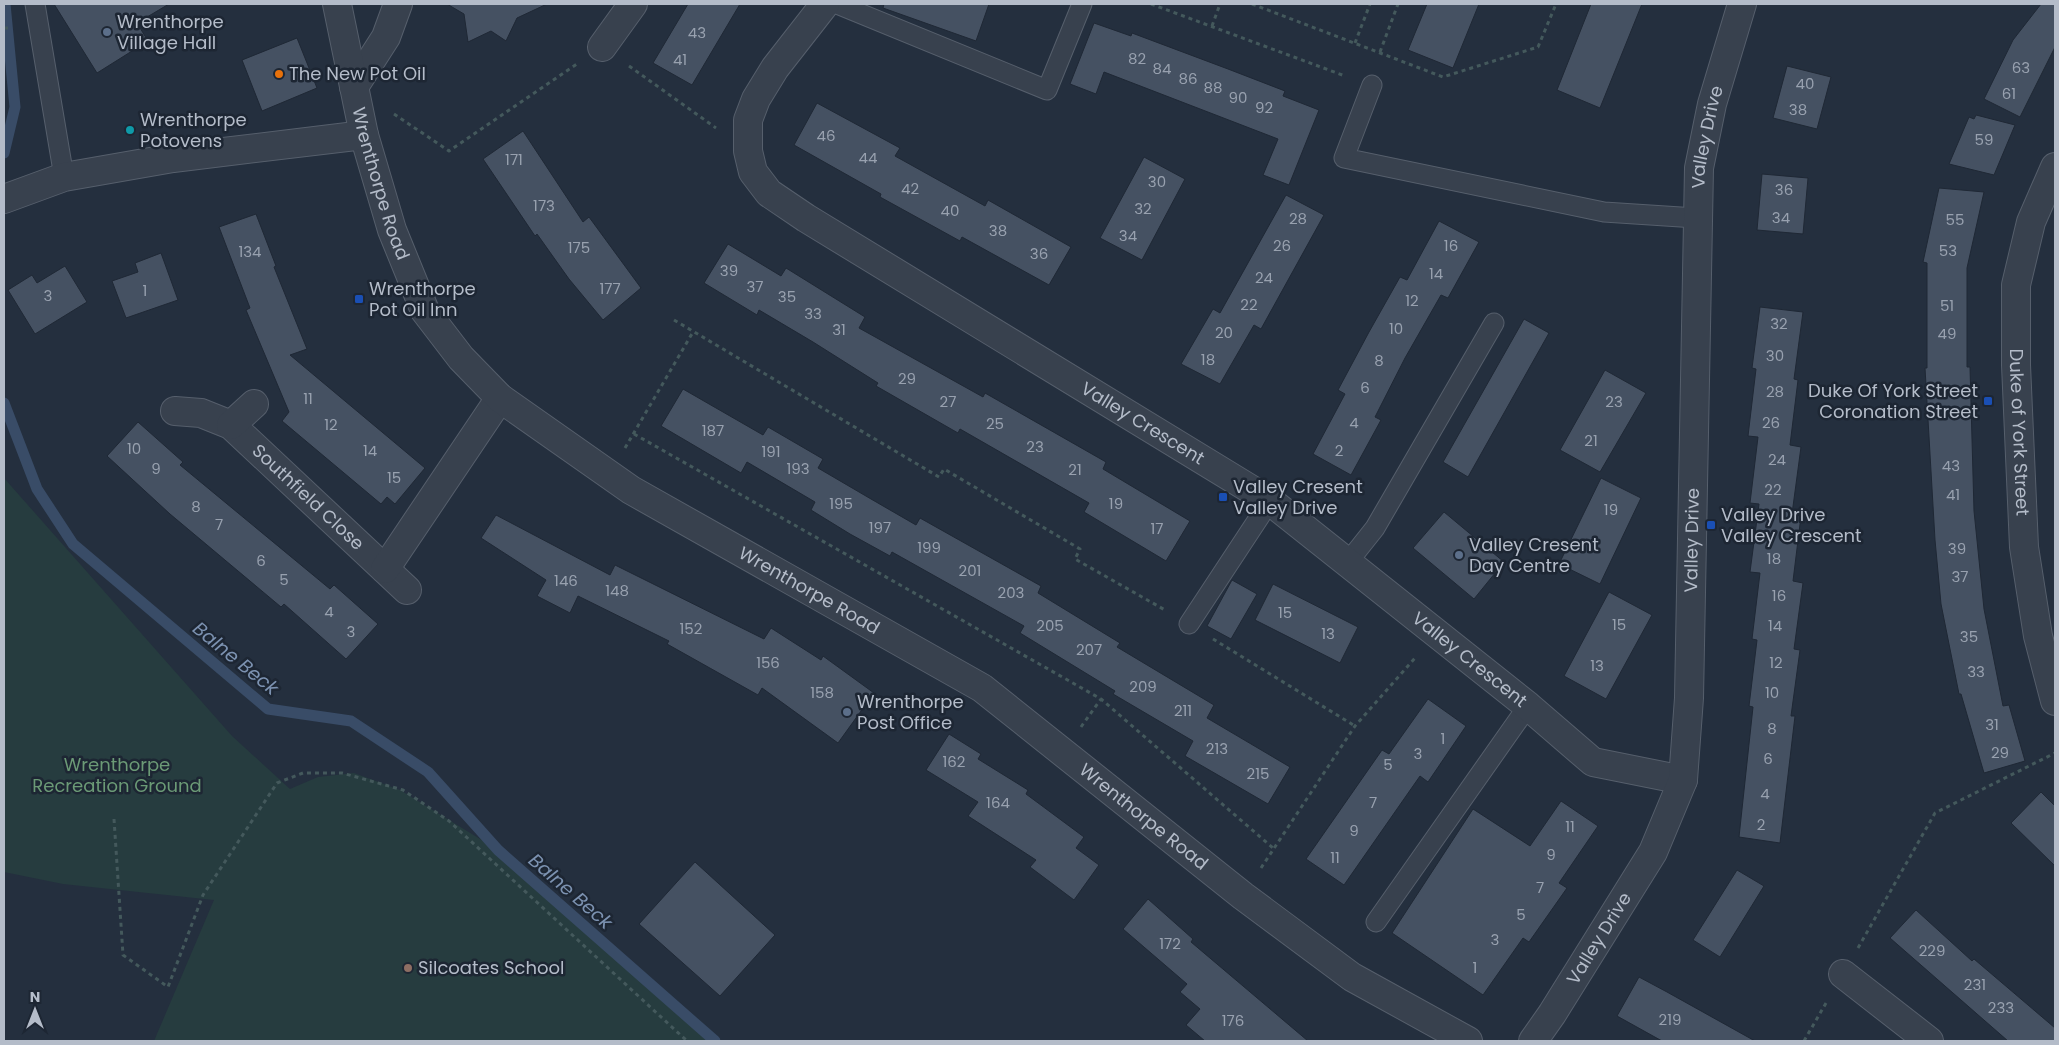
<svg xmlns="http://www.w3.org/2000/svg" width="2059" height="1045" font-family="Poppins,sans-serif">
<rect width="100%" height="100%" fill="#242f3e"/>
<path fill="#263c3f" d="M4,478l228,258 58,53 28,-12 36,-4 46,17 98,60 217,191h-561l60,-141 -151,-16 -59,-12z"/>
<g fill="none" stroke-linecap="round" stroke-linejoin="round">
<g stroke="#394c67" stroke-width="11">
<path d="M4,153l11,-46 -10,-103"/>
<path d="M4,403l33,86 36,55 195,165 83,12 77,51 70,78 217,191"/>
</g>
</g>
<g fill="#455162" stroke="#1f2835">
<path d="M54,4h115l-32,19 11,18 -51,32z"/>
<path d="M447,4h100l-30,14 -11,23 -15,-10 -23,11 -4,-28z"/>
<path d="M688,4h52l-48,81 -39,-22z"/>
<path d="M884,4h105l-13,37 -93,-33z"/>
<path d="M1427,4h52l-26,64 -45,-18z"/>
<path d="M1591,4h51l-42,104 -43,-18z"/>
<path d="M2041,4h14v43l-35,70 -36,-18 29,-59z"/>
<path d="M1094,23l37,13 1,-3 96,36 57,22 -2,5 36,14 -30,75 -26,-10 15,-36 -174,-67 -8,22 -26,-10z"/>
<path d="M297,38l20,50 -55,23 -20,-51z"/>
<path d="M1787,66l44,11 -14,52 -44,-11z"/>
<path d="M817,103l83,45 -5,8 90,50 3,-6 83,47 -22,38 -87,-48 -2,4 -80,-44 1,-3 -87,-49z"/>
<path d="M1976,115l39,10 -21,50 -45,-11 20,-47 5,2z"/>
<path d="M523,131l60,91 6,-5 52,71 -38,32 -34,-41 -32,-45 -2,2 -52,-77z"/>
<path d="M1144,157l41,22 -43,81 -42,-22z"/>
<path d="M1762,174l46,4 -5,56 -46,-4z"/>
<path d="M1939,188l45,4 -17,76v99h3l4,144 10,98 19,97 6,-1 16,56 -41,12 -23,-79h-2l-18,-90 -6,-64 -10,-172h2v-105l-4,-1z"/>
<path d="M1286,195l38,20 -63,114 -7,-4 -34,59 -39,-20 32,-55 7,4z"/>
<path d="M256,214l20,52 -2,1 33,82 -17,6 135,113 -30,36 -8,-7 -6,7 -99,-83 7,-9 -43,-102 4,-2 -31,-81z"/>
<path d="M1439,221l40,21 -31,56 -7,-3 -36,63 -30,59 6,3 -30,55 -38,-21 32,-60 -7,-4 31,-58 31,-55 7,3z"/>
<path d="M728,244l53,32 5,-8 79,49 -6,11 124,69 2,-4 121,69 -3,7 87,52 -24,40 -82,-49 5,-9 -129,-74 -2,4 -82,-47 2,-3 -65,-41 -54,-32 -2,5 -53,-32z"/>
<path d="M161,253l17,47 -52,18 -14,-37 26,-9 -3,-9z"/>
<path d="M65,266l22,36 -52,32 -27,-44 24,-15 5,8z"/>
<path d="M1760,307l43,5 -9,67 4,1 -8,65 11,2 -9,67 9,2 -8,65 10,2 -9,66 6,1 -9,66h4l-15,127 -41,-6 14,-130 -4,-1 8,-66 -5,-1 8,-66 -10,-1 9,-68 -9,-1 8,-66 -10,-1 8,-67 -4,-1z"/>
<path d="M1524,319l25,14 -81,144 -25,-15z"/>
<path d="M1605,370l41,23 -46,79 -40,-22z"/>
<path d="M683,389l80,46 5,-8 55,32 -5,9 53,31 45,26 4,-7 121,68 -3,7 82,50 -3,4 97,58 -7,13 83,49 -22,37 -83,-48 8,-15 -80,-47 2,-3 -95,-58 4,-7 -132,-74 -2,4 -40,-22 -39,-24 4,-8 -68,-40 -6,11 -80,-47z"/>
<path d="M138,422l45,40 -3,3 150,124 4,-4 44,39 -32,35 -62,-55 -3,3 -111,-93 -63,-58z"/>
<path d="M1601,478l40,20 -41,86 -41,-20z"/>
<path d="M1444,512l60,50 -30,37 -61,-51z"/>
<path d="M496,515l114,60 5,-10 149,74 7,-11 50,32 2,-4 51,37 -36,50 -76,-55 -4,7 -91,-51 2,-3 -91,-45 -8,17 -33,-17 9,-16 -65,-42z"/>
<path d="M1232,580l25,14 -26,45 -24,-13z"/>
<path d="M1273,584l85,43 -18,36 -85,-43z"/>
<path d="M1609,592l43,23 -46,84 -42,-23z"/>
<path d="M1428,699l38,27 -38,56 -8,-6 -76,109 -38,-26 76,-109 7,4z"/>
<path d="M949,734l32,20 -3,5 50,31 -2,4 58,43 -8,11 23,17 -25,35 -44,-33 6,-7 -68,-44 10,-14 -52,-32z"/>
<path d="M2041,792l14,14v60l-44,-43z"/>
<path d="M1561,801l37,25 -39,57 8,5 -38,54 -6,-4 -40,57 -91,-62 81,-124 57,37z"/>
<path d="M695,862l80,73 -55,61 -81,-72z"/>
<path d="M1737,870l27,16 -44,71 -27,-17z"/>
<path d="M1148,899l45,40 -2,3 117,99h-103l-19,-16 14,-16 -20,-17 7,-8 -64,-55z"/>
<path d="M1916,910l56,51 2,-2 81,69v13h-47l-118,-103z"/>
<path d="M1639,977l28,15 88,49h-93l-45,-25z"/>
</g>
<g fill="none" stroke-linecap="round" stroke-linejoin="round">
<defs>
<g id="service">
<path d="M35,4l29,173"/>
<path d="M837,4l210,86 35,-86"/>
<path d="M1372,85l-28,73 260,54 92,6"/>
<path d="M1348,562l27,-34 119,-205"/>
<path d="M1189,624l81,-123"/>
<path d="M1376,922l152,-216"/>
</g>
<g id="minor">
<path id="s1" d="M825,4l-50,64 -19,31 -8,21v31l5,21 16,21 37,25 464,283 258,205 65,56 90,18"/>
<path d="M602,47l31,-43"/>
<path d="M354,87l32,-50 12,-33"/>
<path id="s2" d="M2055,167l-24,55 -15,63v80l8,182 14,89 17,65"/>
<path id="s3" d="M175,411l26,2 30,12 176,165"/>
<path d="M231,425l23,-21"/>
<path d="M385,569l115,-171"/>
<path d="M1843,974l86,67"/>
<path id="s4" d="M1533,1041l19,-27 101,-162 30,-72 6,-82 10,-530 13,-64 30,-100"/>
</g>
<g id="tertiary">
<path id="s5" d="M337,4l27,131 28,95 33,81 36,47 39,40 131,92 351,198 261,208 109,81 116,64"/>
<path d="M4,199l60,-22 109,-19 191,-23"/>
</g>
</defs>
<use href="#service" stroke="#565f6c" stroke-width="21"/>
<use href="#minor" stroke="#565f6c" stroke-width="30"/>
<use href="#tertiary" stroke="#565f6c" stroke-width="30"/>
<g stroke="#44595c" stroke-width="3" stroke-dasharray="4 4" stroke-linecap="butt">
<path d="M1151,4l194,72"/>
<path d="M1252,4l191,73 95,-30 18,-43"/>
<path d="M1212,26l8,-22"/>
<path d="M4,28h7"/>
<path d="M1355,43l15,-39"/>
<path d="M1380,52l18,-48"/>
<path d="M629,66l87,62"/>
<path d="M394,114l55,37 128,-87"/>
<path d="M674,320l265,157 5,-8 136,80 -5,10 90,51"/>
<path d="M634,434l467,265 172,149"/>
<path d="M625,448l68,-116"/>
<path d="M1213,639l142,87"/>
<path d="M1081,727l20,-28"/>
<path d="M114,819l9,136 45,32 35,-92 74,-112 26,-10h39l61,17 46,31 238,220"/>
<path d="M1261,868l94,-142 60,-68"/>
<path d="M1858,948l77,-135 120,-60"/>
<path d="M1804,1041l22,-38"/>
</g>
<use href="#service" stroke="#38414e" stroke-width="19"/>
<use href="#minor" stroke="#38414e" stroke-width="28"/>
<use href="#tertiary" stroke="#38414e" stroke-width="28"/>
</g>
<g fill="#5c6f8a" stroke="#1d2633" stroke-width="2">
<circle cx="107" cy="32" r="5"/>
<circle cx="1459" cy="555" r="5"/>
<circle cx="847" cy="712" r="5"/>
</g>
<circle fill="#e8710a" stroke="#1d2633" stroke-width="2" cx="279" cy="74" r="5"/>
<circle fill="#0f9aa8" stroke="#1d2633" stroke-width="2" cx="130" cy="130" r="5"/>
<g fill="#1a4fb4" stroke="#1d2633" stroke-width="2">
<rect x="354" y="294" width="10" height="10" rx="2.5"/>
<rect x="1983" y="396" width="10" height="10" rx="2.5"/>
<rect x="1218" y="492" width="10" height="10" rx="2.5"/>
<rect x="1706" y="520" width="10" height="10" rx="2.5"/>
</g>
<circle fill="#8d6e63" stroke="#1d2633" stroke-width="2" cx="408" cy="968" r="5"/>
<g text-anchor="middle" stroke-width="5" stroke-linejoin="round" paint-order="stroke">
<g font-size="15" fill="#98a1af">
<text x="697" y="38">43</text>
<text x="1137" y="64">82</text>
<text x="680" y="65">41</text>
<text x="2021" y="73">63</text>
<text x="1162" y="74">84</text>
<text x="1188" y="84">86</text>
<text x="1805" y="89">40</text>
<text x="1213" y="93">88</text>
<text x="2009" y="99">61</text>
<text x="1238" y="103">90</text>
<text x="1264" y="113">92</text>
<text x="1798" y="115">38</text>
<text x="826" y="141">46</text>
<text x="1984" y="145">59</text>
<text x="868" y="163">44</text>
<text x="514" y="165">171</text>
<text x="1157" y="187">30</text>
<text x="910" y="194">42</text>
<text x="1784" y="195">36</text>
<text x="544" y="211">173</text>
<text x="1143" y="214">32</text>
<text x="950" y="216">40</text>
<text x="1781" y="223">34</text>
<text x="1298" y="224">28</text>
<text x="1955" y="225">55</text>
<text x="998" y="236">38</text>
<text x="1128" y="241">34</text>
<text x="1282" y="251">26</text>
<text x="1451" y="251">16</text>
<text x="579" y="253">175</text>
<text x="1948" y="256">53</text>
<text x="250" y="257">134</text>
<text x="1039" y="259">36</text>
<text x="729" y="276">39</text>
<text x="1436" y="279">14</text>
<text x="1264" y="283">24</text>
<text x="755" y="292">37</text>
<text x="610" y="294">177</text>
<text x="145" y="296">1</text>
<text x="48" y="301">3</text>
<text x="787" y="302">35</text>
<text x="1412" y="306">12</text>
<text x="1249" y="310">22</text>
<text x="1947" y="311">51</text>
<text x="813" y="319">33</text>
<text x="1779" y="329">32</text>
<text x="1396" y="334">10</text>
<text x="839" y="335">31</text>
<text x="1224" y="338">20</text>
<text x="1947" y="339">49</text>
<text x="1775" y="361">30</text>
<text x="1208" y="365">18</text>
<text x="1379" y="366">8</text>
<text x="907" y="384">29</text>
<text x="1365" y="393">6</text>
<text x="1775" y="397">28</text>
<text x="308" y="404">11</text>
<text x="948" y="407">27</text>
<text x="1614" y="407">23</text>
<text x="1354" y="428">4</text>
<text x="1771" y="428">26</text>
<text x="995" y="429">25</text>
<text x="331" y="430">12</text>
<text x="713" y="436">187</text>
<text x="1591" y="446">21</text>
<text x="1035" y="452">23</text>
<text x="134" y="454">10</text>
<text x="370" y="456">14</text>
<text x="1339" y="456">2</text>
<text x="771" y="457">191</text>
<text x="1777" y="465">24</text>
<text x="1951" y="471">43</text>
<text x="156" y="474">9</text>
<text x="798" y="474">193</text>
<text x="1075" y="475">21</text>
<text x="394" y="483">15</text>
<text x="1773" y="495">22</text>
<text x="1953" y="500">41</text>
<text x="841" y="509">195</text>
<text x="1116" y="509">19</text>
<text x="196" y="512">8</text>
<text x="1611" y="515">19</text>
<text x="219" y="530">7</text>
<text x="880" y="533">197</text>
<text x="1157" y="534">17</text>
<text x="929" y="553">199</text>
<text x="1957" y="554">39</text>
<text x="1774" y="564">18</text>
<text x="261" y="566">6</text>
<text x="970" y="576">201</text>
<text x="1960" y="582">37</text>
<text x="284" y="585">5</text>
<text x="566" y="586">146</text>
<text x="617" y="596">148</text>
<text x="1011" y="598">203</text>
<text x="1779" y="601">16</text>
<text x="329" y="617">4</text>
<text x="1285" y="618">15</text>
<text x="1619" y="630">15</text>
<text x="1050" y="631">205</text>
<text x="1775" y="631">14</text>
<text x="691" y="634">152</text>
<text x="351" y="637">3</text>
<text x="1328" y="639">13</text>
<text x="1969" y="642">35</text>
<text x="1089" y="655">207</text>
<text x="768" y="668">156</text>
<text x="1776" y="668">12</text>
<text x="1597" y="671">13</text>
<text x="1976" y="677">33</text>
<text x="1143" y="692">209</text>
<text x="822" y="698">158</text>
<text x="1772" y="698">10</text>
<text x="1183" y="716">211</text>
<text x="1992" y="730">31</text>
<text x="1772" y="734">8</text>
<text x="1443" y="744">1</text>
<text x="1217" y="754">213</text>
<text x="2000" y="758">29</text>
<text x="1418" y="759">3</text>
<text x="1768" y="764">6</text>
<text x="954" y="767">162</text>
<text x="1388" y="770">5</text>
<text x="1258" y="779">215</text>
<text x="1765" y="799">4</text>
<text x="998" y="808">164</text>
<text x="1373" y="808">7</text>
<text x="1761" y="830">2</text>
<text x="1570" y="832">11</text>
<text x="1354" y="836">9</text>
<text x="1551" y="860">9</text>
<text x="1335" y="863">11</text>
<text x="1540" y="893">7</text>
<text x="1521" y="920">5</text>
<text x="1495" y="945">3</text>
<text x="1170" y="949">172</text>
<text x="1932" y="956">229</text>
<text x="1475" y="973">1</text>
<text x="1975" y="990">231</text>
<text x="2001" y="1013">233</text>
<text x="1670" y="1025">219</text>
<text x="1233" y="1026">176</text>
</g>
<g font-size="18" fill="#b4bcc9" stroke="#1d2633" text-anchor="start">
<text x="117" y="28">Wrenthorpe<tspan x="117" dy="21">Village Hall</tspan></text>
<text x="289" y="80">The New Pot Oil</text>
<text x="140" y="126">Wrenthorpe<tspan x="140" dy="21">Potovens</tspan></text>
<text x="369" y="295">Wrenthorpe<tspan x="369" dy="21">Pot Oil Inn</tspan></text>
<text x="1978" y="397" text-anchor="end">Duke Of York Street<tspan x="1978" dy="21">Coronation Street</tspan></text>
<text x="1233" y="493">Valley Cresent<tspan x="1233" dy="21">Valley Drive</tspan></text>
<text x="1721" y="521">Valley Drive<tspan x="1721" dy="21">Valley Crescent</tspan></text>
<text x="1469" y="551">Valley Cresent<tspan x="1469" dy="21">Day Centre</tspan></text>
<text x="857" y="708">Wrenthorpe<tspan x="857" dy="21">Post Office</tspan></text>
<text x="418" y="974">Silcoates School</text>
</g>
<g font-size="18" fill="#b4bcc9" stroke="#1d2633">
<text dy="6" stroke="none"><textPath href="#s4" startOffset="946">Valley Drive</textPath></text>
<text dy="6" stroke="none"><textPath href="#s5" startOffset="185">Wrenthorpe Road</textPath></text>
<text dy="6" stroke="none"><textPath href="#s1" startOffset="658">Valley Crescent</textPath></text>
<text dy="6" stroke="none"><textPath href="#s2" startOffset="272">Duke of York Street</textPath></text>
<text dy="6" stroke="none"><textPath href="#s3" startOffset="164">Southfield Close</textPath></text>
<text dy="6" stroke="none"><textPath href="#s4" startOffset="542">Valley Drive</textPath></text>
<text dy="6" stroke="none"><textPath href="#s5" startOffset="800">Wrenthorpe Road</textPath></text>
<text dy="6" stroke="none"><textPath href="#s1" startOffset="1062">Valley Crescent</textPath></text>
<text dy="6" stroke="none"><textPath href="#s5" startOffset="1205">Wrenthorpe Road</textPath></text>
<text dy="6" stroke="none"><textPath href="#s4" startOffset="122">Valley Drive</textPath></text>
</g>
<g font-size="18" fill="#6b9a76" stroke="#1d2633">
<text x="117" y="771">Wrenthorpe<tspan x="117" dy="21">Recreation Ground</tspan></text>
</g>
<g font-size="19" font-style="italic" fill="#7c92b1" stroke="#1d2633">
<text transform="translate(236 658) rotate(39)" y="7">Balne Beck</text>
<text transform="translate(571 891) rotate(41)" y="7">Balne Beck</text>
</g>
</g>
<rect width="2059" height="1045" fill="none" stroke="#b4bcc9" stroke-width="10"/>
<g transform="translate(35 1010)" stroke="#1d2633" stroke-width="4" paint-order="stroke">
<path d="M0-4L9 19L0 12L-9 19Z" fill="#b4bcc9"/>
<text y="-8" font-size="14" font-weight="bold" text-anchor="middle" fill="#b4bcc9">N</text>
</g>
</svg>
